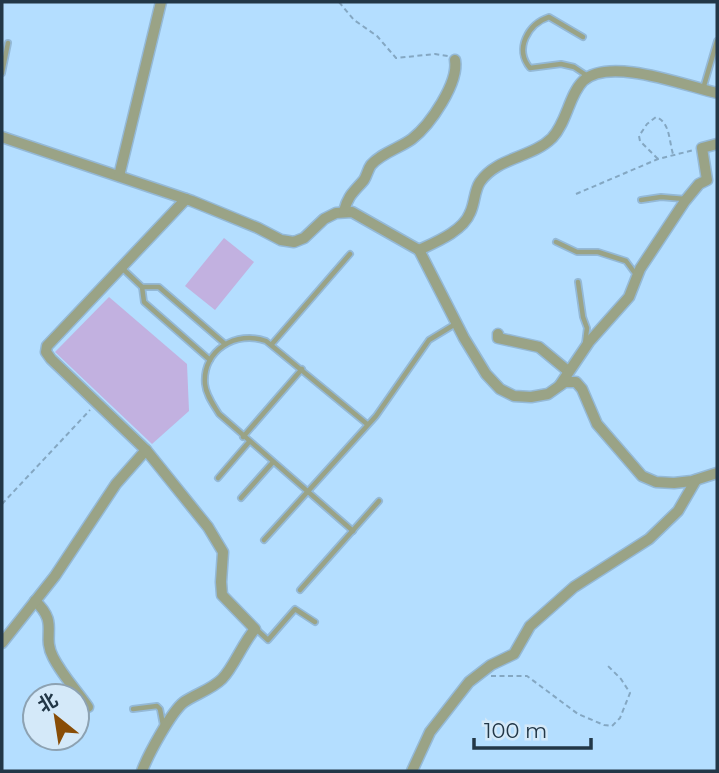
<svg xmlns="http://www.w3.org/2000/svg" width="719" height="773" font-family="Montserrat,'Noto Sans SC',sans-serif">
<rect width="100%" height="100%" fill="#b4deff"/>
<g fill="#c2b1e0">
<path d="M224,238l30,24 -39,48 -30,-24z"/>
<path d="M109,297l78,67 2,47 -37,33 -97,-92z"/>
</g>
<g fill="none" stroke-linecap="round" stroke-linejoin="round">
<defs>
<g id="service">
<path d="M583,37l-34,-20c-21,7 -35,32 -19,51l31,-4 13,3 15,10"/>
<path d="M2,73l6,-30"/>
<path d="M703,89l14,-48"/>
<path d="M641,200l20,-3 24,2"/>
<path d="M556,242l21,10h21l28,9 11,15"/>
<path d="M122,268l20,19 2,15 66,58"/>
<path d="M578,282l5,35 4,11 -2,16"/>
<path d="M142,287h17l66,57"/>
<path d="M272,344l78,-90"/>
<path d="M243,437l59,-68"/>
<path d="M218,478l31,-36"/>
<path d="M241,498l32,-36"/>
<path d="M353,531l-134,-117c-6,-10 -13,-19 -14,-30 -3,-34 32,-54 61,-43l101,83"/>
<path d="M264,540l112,-124 53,-76 28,-17"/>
<path d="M300,590l79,-89"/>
<path d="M256,629l12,11 27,-31 20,13"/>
<path d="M133,709l24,-3 3,3 3,16"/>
</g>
<g id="minor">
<path d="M2,137l190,64 66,27 23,12 13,2 10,-4 20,-19 12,-6 16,-1 67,38 45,88 22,36 14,15 14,7 17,1 17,-3 17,-12h11l6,7 15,35 45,52 14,6 18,1 18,-2 25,-8"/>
<path d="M119,176l42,-174"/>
<path d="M344,211c4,-16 10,-19 20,-31 3,-5 4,-11 7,-15 10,-12 29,-17 41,-26 18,-14 47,-56 43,-79"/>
<path d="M419,250c17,-8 44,-19 51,-37 5,-10 4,-22 10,-31 17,-25 52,-24 72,-44 15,-16 17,-43 31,-57 26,-25 103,5 134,12"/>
<path d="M498,334v4l41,9 29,24"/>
<path d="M560,385l29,-43 40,-45 11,-28 45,-68 14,-17 8,-4 -5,-32 15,-4"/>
<path d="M35,601c25,23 6,33 18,56 9,18 24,34 35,50"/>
<path d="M2,643l53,-67 61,-92 30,-34"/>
<path d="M142,771c6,-16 29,-59 42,-69 12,-8 28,-13 38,-23 12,-12 20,-35 33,-50l-33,-34 -1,-13 2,-30 -15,-25 -62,-77 -95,-91 -5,-7 1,-6 139,-147"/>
<path d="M412,771l18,-39 39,-50 22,-17 23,-11 16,-28 44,-39 75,-48 29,-28 18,-31"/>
</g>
</defs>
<use href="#service" stroke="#94b9d7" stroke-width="8"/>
<use href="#minor" stroke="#94b9d7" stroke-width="13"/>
<g stroke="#84a7c2" stroke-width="2" stroke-dasharray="5 3.5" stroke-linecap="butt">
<path d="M339,2l15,18 23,16 19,22 39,-4 13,2"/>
<path d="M658,159l-18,-18 -1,-5 8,-12 9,-7c14,5 13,24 17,37"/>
<path d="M576,194l82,-35 36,-9"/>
<path d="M2,504l88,-94"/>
<path d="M491,676h36l51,38 26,11 8,1 8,-8 10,-25 -9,-14 -13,-13"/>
</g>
<use href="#service" stroke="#9aa386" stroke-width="4.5"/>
<use href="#minor" stroke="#9aa386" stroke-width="10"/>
</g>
<rect width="719" height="773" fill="none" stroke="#223747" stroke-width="7"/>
<g transform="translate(56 717) rotate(330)"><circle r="33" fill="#d4e9f9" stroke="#8da2b2" stroke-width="2"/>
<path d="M0-5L12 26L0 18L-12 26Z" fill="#884d07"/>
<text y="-10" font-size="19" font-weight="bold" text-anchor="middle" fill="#223747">北</text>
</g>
<path d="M474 738v10h117v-10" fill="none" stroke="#223747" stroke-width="3.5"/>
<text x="484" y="738" font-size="21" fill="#223747" stroke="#d4e9f9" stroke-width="5" paint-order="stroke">100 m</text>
</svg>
